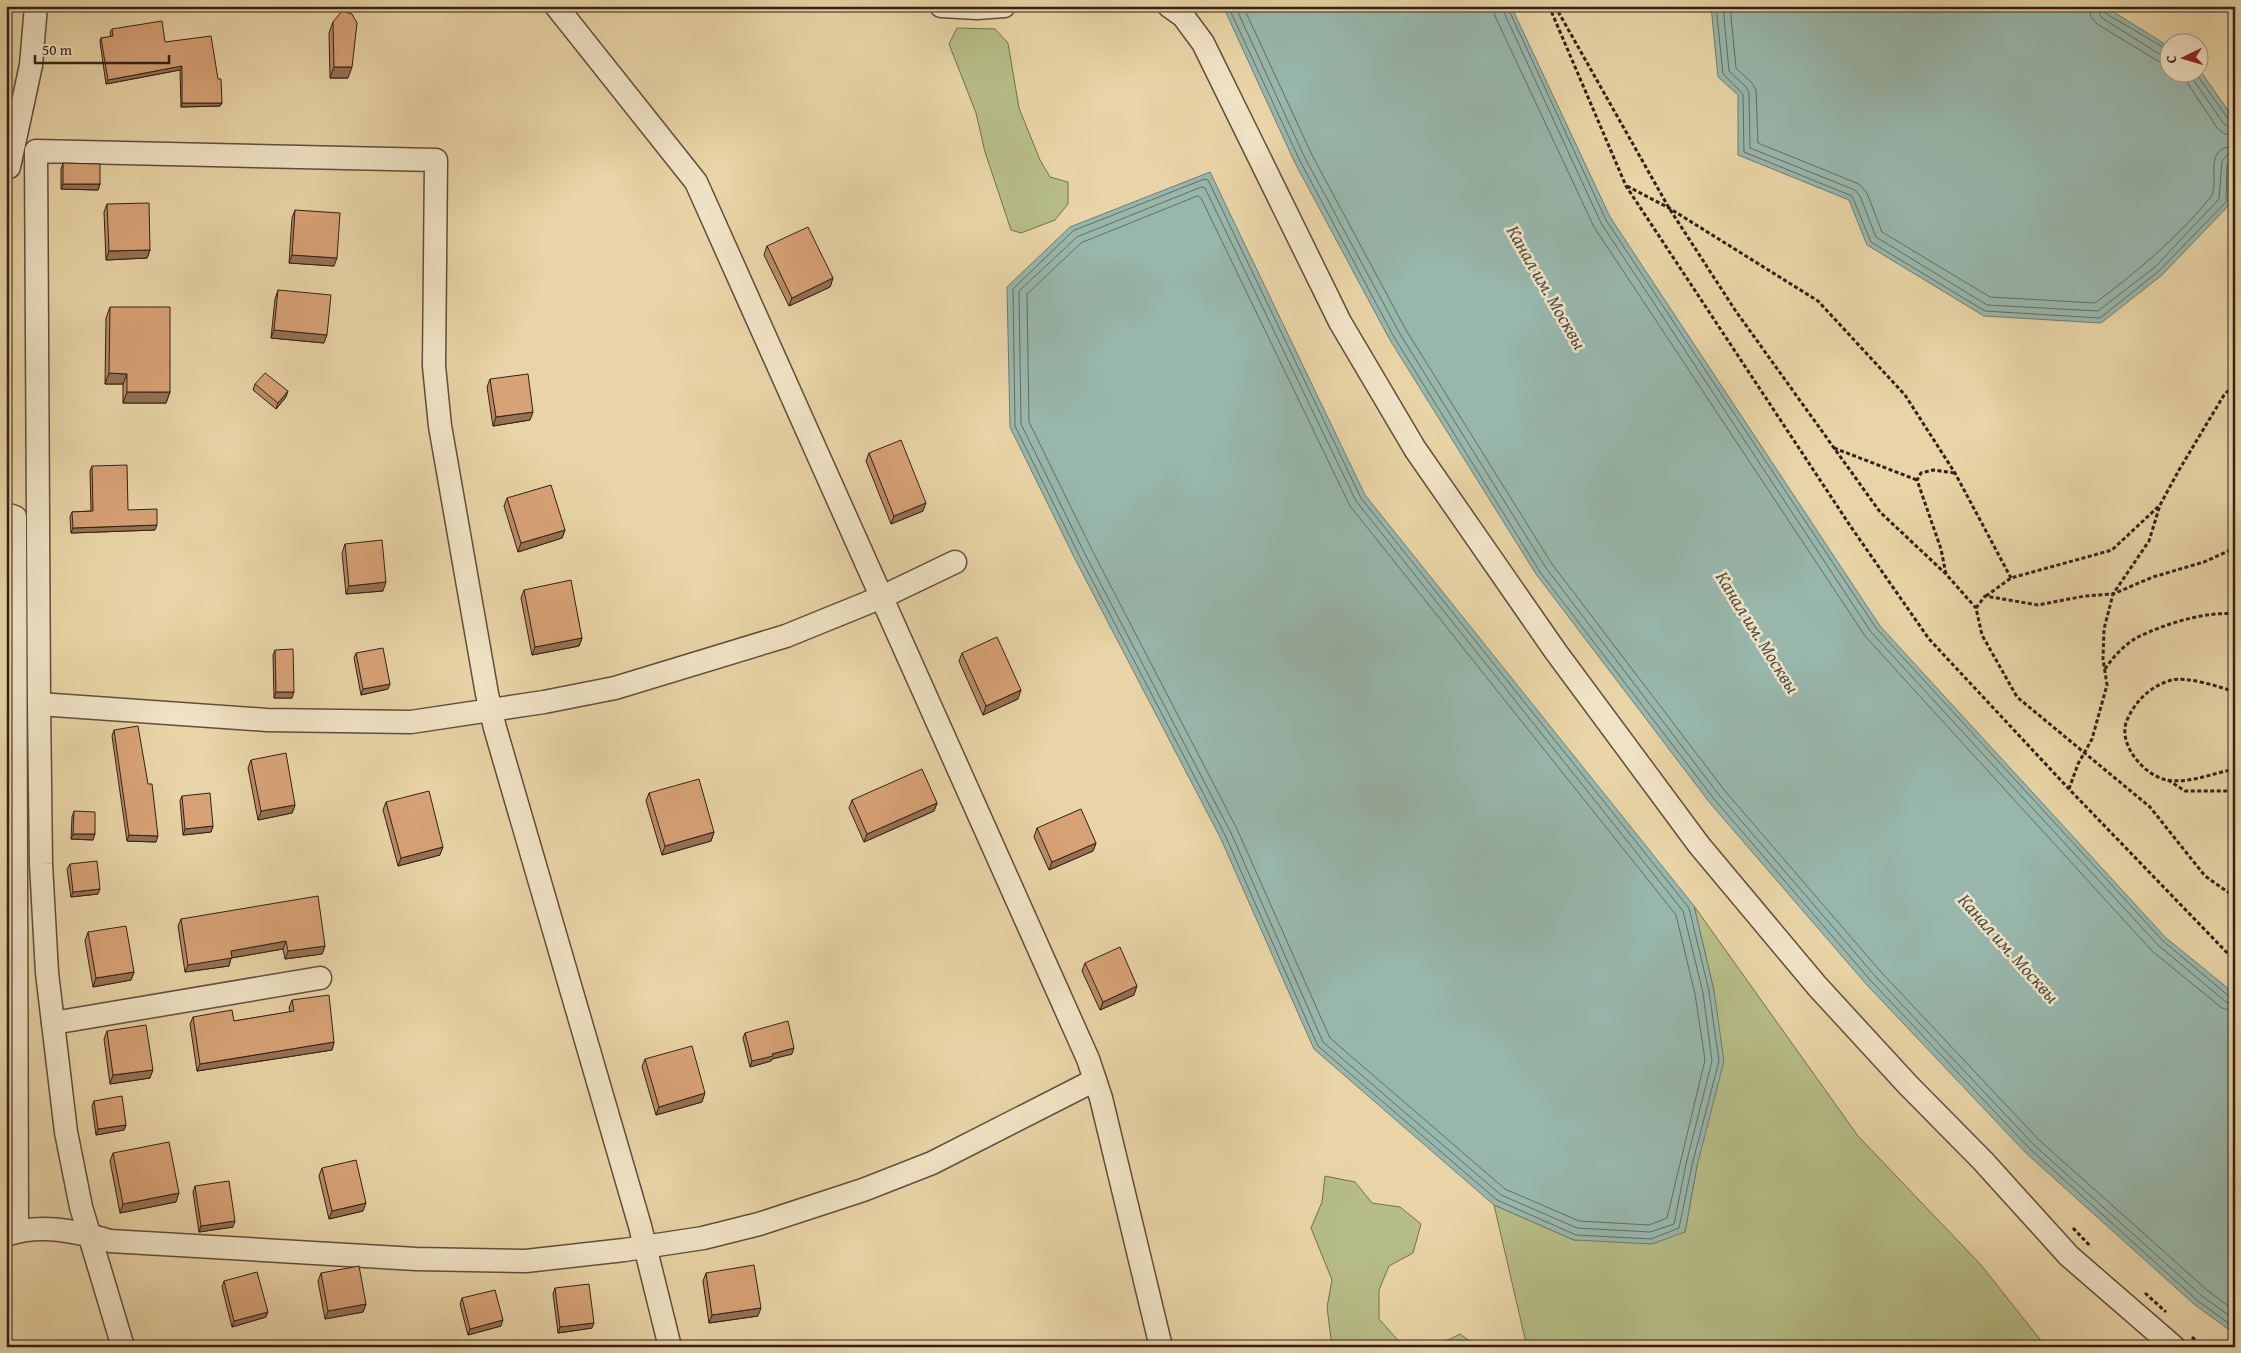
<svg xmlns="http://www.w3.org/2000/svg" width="2241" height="1353" font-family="'Gentium Book Plus',serif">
<rect width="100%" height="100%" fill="#e8d4a6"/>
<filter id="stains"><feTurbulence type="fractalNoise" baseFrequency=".004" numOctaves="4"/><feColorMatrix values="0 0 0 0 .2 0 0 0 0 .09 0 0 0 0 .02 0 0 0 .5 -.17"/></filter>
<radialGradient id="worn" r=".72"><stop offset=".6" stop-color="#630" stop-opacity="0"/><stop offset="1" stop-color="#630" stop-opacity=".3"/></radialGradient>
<g fill="#b6bd86" stroke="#746f4e">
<path d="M957,28l38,1 13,14 11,65 21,52 10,17 18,5v22l-13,16 -34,13 -10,-3 -26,-78 -9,-39 -27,-69z"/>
<path d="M1694,906l164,230 123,129 65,82h-519l-33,-142 80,35 111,-8 12,-66 17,-175z"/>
<path d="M1325,1176l30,6 17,21 28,4 21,17 -8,29 -24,13 -10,24v29l25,28h-72l-5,-40 5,-27 -21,-52 11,-26z"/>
<path d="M1460,1334l18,13h-43l1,-1z"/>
</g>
<g fill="#98b7ac" stroke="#6f7b70">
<path d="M1223,6h288l99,211 270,409 286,312 69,56v340l-40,-29 -169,-152 -159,-168 -157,-182 -174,-229 -146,-234 -95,-177z"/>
<path d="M1711,6h393l64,40v26h30l1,-3 35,50 -3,84 -69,72 -61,48 -117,-7 -117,-71 -18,-45 -111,-45v-60l-20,-18z"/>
<path d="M1210,172l155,323 329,411 20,85 10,70 -27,105 -12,66 -33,12 -78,-4 -80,-35 -180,-156 -94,-212 -145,-278 -65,-132 -3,-140 63,-60z"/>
</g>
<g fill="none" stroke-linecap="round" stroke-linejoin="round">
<g stroke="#656c62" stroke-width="1">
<path d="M1228,6l72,155 94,176 146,235 174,227 157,182 159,168 168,152 37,27"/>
<path d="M1235,6l70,152 95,176 146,234 173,227 157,182 158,168 168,151 33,24"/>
<path d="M1243,6l69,149 94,175 146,234 173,227 156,181 158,168 168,150 28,21"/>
<path d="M1493,6l2,10 99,211 271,409 287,315 70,57 13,4"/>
<path d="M1501,6l100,217 270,409 287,313 68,57 9,2"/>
<path d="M1507,6l99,214 270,408 287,313 67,56 5,1"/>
<path d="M1716,6l7,68 20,20 1,58 108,44 19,46 114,69 115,7 59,-47 67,-69 1,-37 3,-4 5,-1"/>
<path d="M1723,6l6,65 17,16 3,6 1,55 105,42 5,6 16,41 111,68 111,6 57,-44 64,-68 3,-38 5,-6 8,-1"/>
<path d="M1730,6l6,62 16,15 4,7 2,53 101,41 8,9 15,39 108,65 105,6c42,-31 82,-65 115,-105 12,-15 -10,-51 25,-52"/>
<path d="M2089,6l2,11 6,7 61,37 10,3"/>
<path d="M2096,6l6,12 59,37 7,1"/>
<path d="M2103,6l2,7 63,37"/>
<path d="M2180,72l38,57 7,5 10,2"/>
<path d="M2188,72l36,52 11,5"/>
<path d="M2195,72l34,48 6,2"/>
<path d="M1205,179l3,1 153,318 328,410 20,83 10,70 -27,104 -13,63 -28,11 -75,-4 -79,-35 -179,-154 -93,-211 -145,-278 -65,-131 -2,-137 60,-58z"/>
<path d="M1202,187l3,1 151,313 327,410 20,82 9,68 -26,103 -12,60 -24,8 -73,-4 -76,-33 -178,-153 -92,-209 -146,-279 -64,-130 -2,-133 58,-54z"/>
<path d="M1198,196l3,2 149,308 326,409 19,79 10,66 -38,158 -18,7 -70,-4 -74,-32 -175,-151 -93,-209 -145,-279 -63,-128 -2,-128 54,-51z"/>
</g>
<defs>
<g id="minor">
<path d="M556,6l140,176 392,877 13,39 60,249"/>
<path d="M941,6l36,2 27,-2"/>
<path d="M1169,6l14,10 20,27 137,279 75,127 141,203 143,193 118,141 91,99 75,76 86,95 105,91"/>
<path d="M6,168l3,-1 22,-102 5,-59"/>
<path d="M6,514l9,3 2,714"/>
<path d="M39,704l228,16 144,2 133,-20 71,-14 171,-52 96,-39 73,-35"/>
<path d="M53,1023l267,-45"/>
<path d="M6,1235c34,-12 70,-4 104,6l306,18 110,2 98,-11 79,-12 56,-14 104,-34 69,-27 163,-83"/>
<path d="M123,1347l-42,-140 -15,-75 -19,-159 -6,-109 -2,-160 -3,-553 400,9 -2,206 6,60 47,268 8,34 145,498 30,121"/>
</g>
</defs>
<use href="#minor" stroke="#604e3b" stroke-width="25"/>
<g stroke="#322117" stroke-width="3" stroke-dasharray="4 2.5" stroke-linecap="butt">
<path d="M1549,6l77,180 225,341 78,112 140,150 166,172"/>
<path d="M1555,6l114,202 66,102 145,202 66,62 30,34 6,27 35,62 133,110 55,69 30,21"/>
<path d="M1627,186l42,22 149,93 87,94 50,78 56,105"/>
<path d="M1834,448l83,32"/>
<path d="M1946,574l-5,-25 -24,-69 4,-7 12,-3 22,3"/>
<path d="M1986,596l25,-18 101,-28 48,-45"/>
<path d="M1976,608l9,-12 53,9 47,-9 28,-2 40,-17 51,-15 31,-14"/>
<path d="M2105,669c8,-12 20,-25 33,-32 27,-13 67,-26 97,-23"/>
<path d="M2235,692c-14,-5 -50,-16 -63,-12 -21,5 -39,23 -46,43 -7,23 19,53 41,57 22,4 46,-7 68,-11"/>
<path d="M2168,780l17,11h50"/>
<path d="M2069,789l9,-25 14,-25 15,-54 -4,-26 1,-30 9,-35 36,-53 11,-36 19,-35 45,-75 11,-11"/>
<path d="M2073,1228l18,19"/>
<path d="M2145,1293l21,19"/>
<path d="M2192,1337l11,10"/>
</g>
<use href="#minor" stroke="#f0e3c5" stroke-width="22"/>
</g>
<g fill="#b98b65" stroke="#322117">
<path d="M333,22l15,56h-18l-1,-45z"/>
<path d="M112,29l53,13 57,61 -2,3 -39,1 -1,-37 -74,14 -6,-42 1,-4 10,-1 -1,-5z"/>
<path d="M63,163l37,21 -2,6 -37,-1v-20z"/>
<path d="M107,204l43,46 -3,8 -41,2 -2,-48z"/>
<path d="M295,210l39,56 -45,-3 3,-45z"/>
<path d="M767,246l66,32 -3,9 -41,19 -25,-51z"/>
<path d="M278,290l46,53 -53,-5 4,-39z"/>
<path d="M110,307l60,85 -4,11h-43v-19h-18l1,-66z"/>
<path d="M490,379l40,41 -37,6 -6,-39z"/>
<path d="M255,384l31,13 -10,12 -23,-19z"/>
<path d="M869,453l54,58 -32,13 -25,-63z"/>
<path d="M92,466l36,44 27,20 -84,3 -1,-16 2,-5 19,-1 -1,-40z"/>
<path d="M507,498l58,32 -3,8 -44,14 -14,-46z"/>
<path d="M345,544l38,47 -37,3 -4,-41z"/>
<path d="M524,590l58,48 -3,8 -47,9 -11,-57z"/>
<path d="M275,650l17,48h-18l-1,-43z"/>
<path d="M356,653l32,36 -27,6 -7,-37z"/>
<path d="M962,653l56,46 -35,16 -24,-54z"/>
<path d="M114,730l42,112 -29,-1 -15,-105z"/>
<path d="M251,760l44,45 -3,8 -34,7 -10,-52z"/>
<path d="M649,793l65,39 -3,9 -49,14 -16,-54z"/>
<path d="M182,796l31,30 -2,6 -28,3 -3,-34z"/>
<path d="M852,800l85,3 -3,8 -70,31 -15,-34z"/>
<path d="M386,802l54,53 -42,11 -15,-56z"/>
<path d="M74,811l19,29 -22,-1 1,-22z"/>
<path d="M1037,828l59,15 -3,8 -44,19 -15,-33z"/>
<path d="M70,864l28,30 -27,3 -4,-28z"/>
<path d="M181,919l144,27 -3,8 -37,5 -2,-10 -52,9 -2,8 -44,6 -7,-46z"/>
<path d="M88,932l46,40 -3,8 -38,7 -8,-46z"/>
<path d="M1085,963l49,32 -34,15 -18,-39z"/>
<path d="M292,1000l42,42 -2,8 -135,21 -7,-47 3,-7 41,4 56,-9 -1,-4z"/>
<path d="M107,1031l43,47 -40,6 -6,-45z"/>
<path d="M745,1033l47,21 -20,5 -1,2 -21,6 -7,-29z"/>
<path d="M645,1059l57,43 -46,13 -14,-48z"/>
<path d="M94,1101l32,24 -2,5 -28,5 -4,-29z"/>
<path d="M113,1153l63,49 -56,11 -10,-52z"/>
<path d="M322,1168l41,43 -34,8 -10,-43z"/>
<path d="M195,1186l38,41 -34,5 -6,-40z"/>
<path d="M321,1273l45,31 -3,8 -38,7 -7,-38z"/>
<path d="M706,1273l52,43 -49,7 -6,-42z"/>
<path d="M224,1281l42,36 -34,10 -10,-40z"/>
<path d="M555,1288l37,40 -34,5 -5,-39z"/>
<path d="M462,1298l39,28 -33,9 -8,-31z"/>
</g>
<g fill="#967153" stroke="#322117">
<path d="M182,66l-2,4 -74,14 2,-4z"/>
<path d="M334,67h18l-4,11h-18z"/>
<path d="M182,103h40l-2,3 -39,1z"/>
<path d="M63,184h37l-2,6 -37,-1z"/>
<path d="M150,250l-3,8 -41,2 3,-9z"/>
<path d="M292,255l45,3 -3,8 -45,-3z"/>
<path d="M833,278l-3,9 -41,19 3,-8z"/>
<path d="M274,330l53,5 -3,8 -53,-5z"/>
<path d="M109,373l18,1 -4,10h-18z"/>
<path d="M288,391l-2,6 -10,12 2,-6z"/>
<path d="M127,392h43l-4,11h-43z"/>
<path d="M533,412l-3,8 -37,6 3,-9z"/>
<path d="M926,503l-3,8 -32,13 3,-8z"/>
<path d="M157,525l-2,5 -84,3 2,-5z"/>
<path d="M565,530l-3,8 -44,14 3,-9z"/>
<path d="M386,582l-3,9 -37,3 3,-8z"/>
<path d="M582,638l-3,8 -47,9 3,-8z"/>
<path d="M390,684l-2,5 -27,6 2,-6z"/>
<path d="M1021,690l-3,9 -35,16 3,-9z"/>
<path d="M276,692h18l-2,6h-18z"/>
<path d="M937,803l-3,8 -70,31 3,-8z"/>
<path d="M295,805l-3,8 -34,7 3,-9z"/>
<path d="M213,826l-2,6 -28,3 2,-6z"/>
<path d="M714,832l-3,9 -49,14 3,-9z"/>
<path d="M73,834h22l-2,6 -22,-1z"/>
<path d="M129,835l29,1 -2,6 -29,-1z"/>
<path d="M1096,843l-3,8 -44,19 3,-8z"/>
<path d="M443,847l-3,8 -42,11 3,-8z"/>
<path d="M100,889l-2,5 -27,3 2,-5z"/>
<path d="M286,941l-3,8 -52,9 -2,8 -44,6 3,-7 43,-14z"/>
<path d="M325,946l-3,8 -37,5 3,-8z"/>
<path d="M134,972l-3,8 -38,7 3,-9z"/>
<path d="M1137,986l-3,9 -34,15 3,-8z"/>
<path d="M334,1042l-2,8 -135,21 3,-7z"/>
<path d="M794,1048l-2,6 -20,5 -1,2 -21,6 2,-6 20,-7z"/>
<path d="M153,1070l-3,8 -40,6 3,-9z"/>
<path d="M705,1093l-3,9 -46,13 3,-8z"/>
<path d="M126,1125l-2,5 -28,5 2,-6z"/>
<path d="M179,1193l-3,9 -56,11 3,-9z"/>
<path d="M366,1203l-3,8 -34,8 3,-8z"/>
<path d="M235,1221l-2,6 -34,5 2,-6z"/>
<path d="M366,1304l-3,8 -38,7 3,-8z"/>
<path d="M761,1308l-3,8 -49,7 3,-8z"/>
<path d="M268,1312l-2,5 -34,10 2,-6z"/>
<path d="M503,1320l-2,6 -33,9 2,-6z"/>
<path d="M594,1323l-2,5 -34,5 2,-6z"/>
</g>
<g fill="#d7a276" stroke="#322117">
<path d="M342,11l10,3 5,9 -5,44h-18l-1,-45z"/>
<path d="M162,21l3,21 46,-6 7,43h3l1,24h-40v-37l-74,14 -7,-42 12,-2 -1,-7z"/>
<path d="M63,163l37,1v20h-37z"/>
<path d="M149,203l1,47 -41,1 -2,-47z"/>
<path d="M295,210l45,3 -3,45 -45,-3z"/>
<path d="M808,227l25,51 -41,20 -25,-52z"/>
<path d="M278,290l53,5 -4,40 -53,-5z"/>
<path d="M110,307h60v85h-43v-18l-18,-1z"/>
<path d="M265,373l23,18 -10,12 -23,-19z"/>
<path d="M528,374l5,38 -37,5 -6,-38z"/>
<path d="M901,440l25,63 -32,13 -25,-63z"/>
<path d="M127,465l1,45 29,-1v16l-84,3 -1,-16 21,-1 -1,-45z"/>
<path d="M551,485l14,45 -44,13 -14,-45z"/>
<path d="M382,540l4,42 -37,4 -4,-42z"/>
<path d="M571,580l11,58 -47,9 -11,-57z"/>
<path d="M997,637l24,53 -35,16 -24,-53z"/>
<path d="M383,648l7,36 -27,5 -7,-36z"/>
<path d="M293,649l1,43h-18l-1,-42z"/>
<path d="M138,726l10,58h4l6,52 -29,-1 -15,-105z"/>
<path d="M286,753l9,52 -34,6 -10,-51z"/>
<path d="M922,769l15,34 -70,31 -15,-34z"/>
<path d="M699,779l15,53 -49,14 -16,-53z"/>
<path d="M429,791l14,56 -42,11 -15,-56z"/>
<path d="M210,793l3,33 -28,3 -3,-33z"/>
<path d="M1081,809l15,34 -44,19 -15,-34z"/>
<path d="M74,811l21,1v22h-22z"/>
<path d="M97,861l3,28 -27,3 -3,-28z"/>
<path d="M318,896l7,50 -37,5 -2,-10 -55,10 1,7 -44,7 -7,-46z"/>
<path d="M126,926l8,46 -38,6 -8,-46z"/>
<path d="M1120,947l17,39 -34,16 -18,-39z"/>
<path d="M329,995l5,47 -134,22 -7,-47 39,-7 2,11 60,-10 -2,-11z"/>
<path d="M788,1021l6,27 -22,6 1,2 -21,5 -7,-28z"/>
<path d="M146,1025l7,45 -40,5 -6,-44z"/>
<path d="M692,1046l13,47 -46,14 -14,-48z"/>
<path d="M122,1096l4,29 -28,4 -4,-28z"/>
<path d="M169,1142l10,51 -56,11 -10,-51z"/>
<path d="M356,1160l10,43 -34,8 -10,-43z"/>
<path d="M229,1181l6,40 -34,5 -6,-40z"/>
<path d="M754,1265l7,43 -49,7 -6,-42z"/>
<path d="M359,1266l7,38 -38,7 -7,-38z"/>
<path d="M257,1272l11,40 -34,9 -10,-40z"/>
<path d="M589,1284l5,39 -34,4 -5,-39z"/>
<path d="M495,1290l8,30 -33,9 -8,-31z"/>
</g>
<g text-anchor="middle" stroke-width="5" stroke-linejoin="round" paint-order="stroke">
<g font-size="19" font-style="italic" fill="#514e44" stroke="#f0e3c5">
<text transform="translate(1547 287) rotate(60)" y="7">Канал им. Москвы</text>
<text transform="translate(1758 632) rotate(58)" y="7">Канал им. Москвы</text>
<text transform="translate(2009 948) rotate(48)" y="7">Канал им. Москвы</text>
</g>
</g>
<rect width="2241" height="1353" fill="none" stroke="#e8d4a6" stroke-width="25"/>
<rect x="8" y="8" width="2226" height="1338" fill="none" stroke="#322117" stroke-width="2.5"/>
<rect x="12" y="12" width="2216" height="1328" fill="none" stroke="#322117"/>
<g transform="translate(2184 58) rotate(265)"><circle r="24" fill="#f0e3c5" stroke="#a4957f"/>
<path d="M0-4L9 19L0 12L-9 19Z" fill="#8f2418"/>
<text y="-8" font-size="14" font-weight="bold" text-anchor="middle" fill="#322117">С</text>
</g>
<path d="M35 55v8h134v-8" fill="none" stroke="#322117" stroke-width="2.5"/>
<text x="42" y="55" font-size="15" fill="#322117" stroke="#f0e3c5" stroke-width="4" paint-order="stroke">50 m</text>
<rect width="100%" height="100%" filter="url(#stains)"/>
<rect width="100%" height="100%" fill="url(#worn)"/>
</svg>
